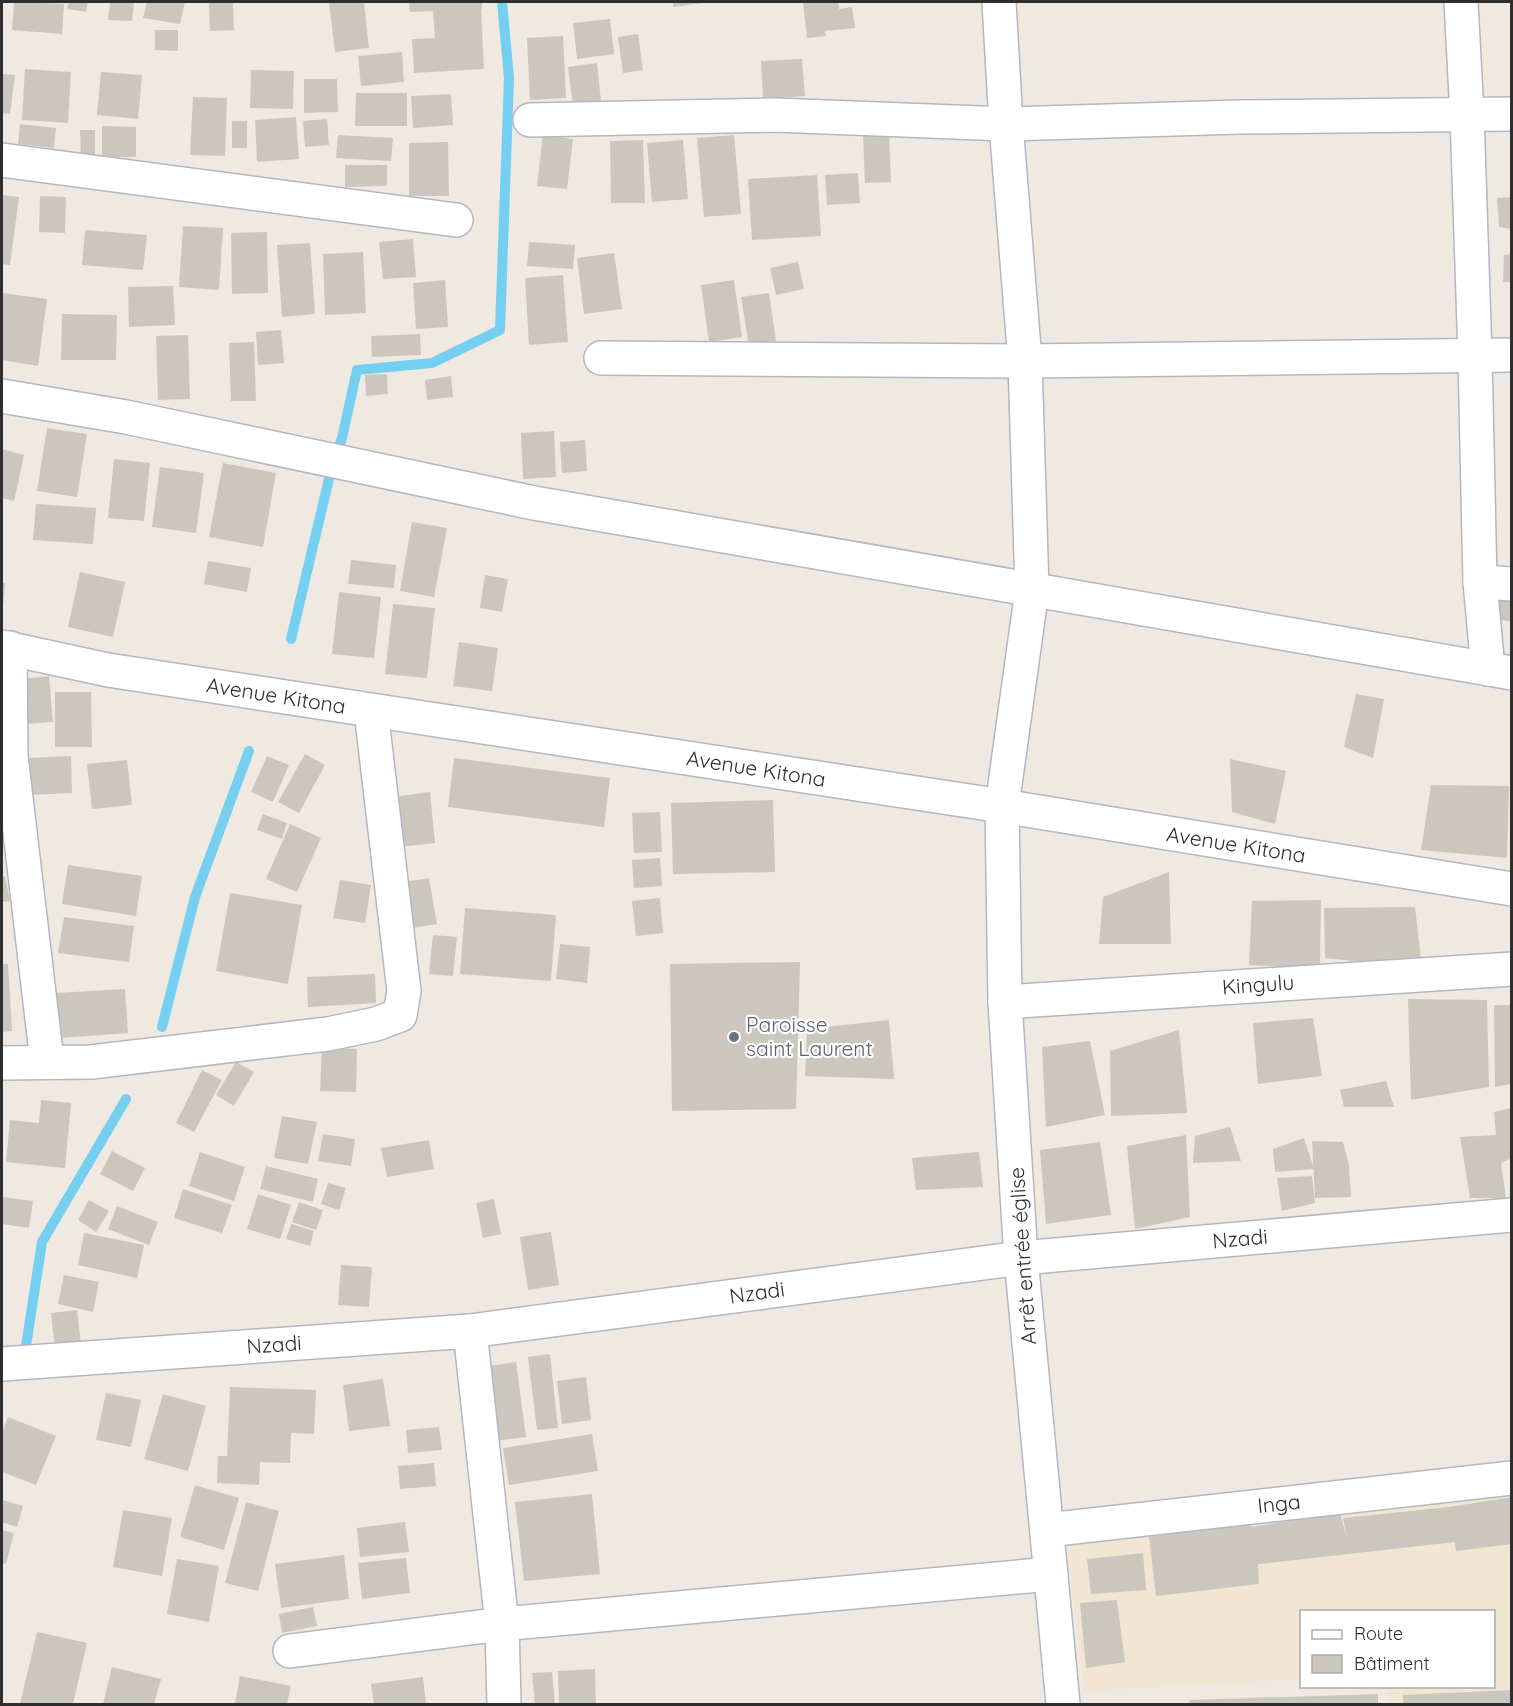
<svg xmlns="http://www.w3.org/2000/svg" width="1513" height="1706" font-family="Quicksand,sans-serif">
<rect width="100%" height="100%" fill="#efe9e1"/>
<path fill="#f0e6d1" d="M1511,1491v213h-122l-1,-17 106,-1v-74h-192l-1,67 -217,12 -17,-148z"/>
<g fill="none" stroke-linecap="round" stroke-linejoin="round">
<g stroke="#75cff0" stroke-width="10">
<path d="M291,639l42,-177 9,-24 15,-68 75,-7 68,-33 9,-252 -7,-76"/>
<path d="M162,1027l33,-130 54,-146"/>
<path d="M24,1359l18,-117 84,-143"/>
</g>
</g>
<g fill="#cbc7bf">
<path d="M14,2l50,2 -2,30 -50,-4z"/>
<path d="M69,2h19l-2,10 -19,-3z"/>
<path d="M110,2h24l-2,19 -24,-1z"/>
<path d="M147,2h38l-5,22 -37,-6z"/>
<path d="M209,2h24l1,28 -24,1z"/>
<path d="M329,2h35l5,46 -34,4z"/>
<path d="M409,2h73v7h-1l3,60 -70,4 -2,-34 23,-1 -2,-27 -23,1z"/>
<path d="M673,2h29l1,1 -30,4z"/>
<path d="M812,2h26l1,7 13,-2 3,21 -30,3 1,5 -19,2 -4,-35z"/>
<path d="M610,19l4,35 -37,5 -4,-36z"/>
<path d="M155,30h23v21l-23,-1z"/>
<path d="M638,34l5,36 -20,3 -5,-36z"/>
<path d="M563,36l3,62 -36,2 -3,-62z"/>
<path d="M402,52l2,30 -43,4 -3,-30z"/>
<path d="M802,59l3,37 -42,3 -2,-38z"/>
<path d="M597,63l4,39 -28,4 -5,-39z"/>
<path d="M25,69l46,3 -3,51 -46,-3z"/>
<path d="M251,70l43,1 -1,38 -43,-1z"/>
<path d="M101,72l41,3 -4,44 -41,-4z"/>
<path d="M2,74l13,1 -5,39 -8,-1z"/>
<path d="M304,79h33l1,33 -34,1z"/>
<path d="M356,93h51v33h-52z"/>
<path d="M451,94l2,31 -40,3 -2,-32z"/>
<path d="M193,97l34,1 -2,58 -35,-1z"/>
<path d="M296,117l3,42 -42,3 -2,-42z"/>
<path d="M327,119l2,26 -24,2 -2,-26z"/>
<rect x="232" y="121" width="15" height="27"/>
<path d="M20,124l36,4 -2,20 -36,-4z"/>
<path d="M102,126l34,1v30h-34z"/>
<path d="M80,130h15v26l-14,1z"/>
<path d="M889,134l2,48 -26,1 -2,-48z"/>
<path d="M338,135l55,3 -2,23 -55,-3z"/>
<path d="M543,135l30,4 -6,50 -30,-3z"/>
<path d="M734,135l7,79 -37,3 -7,-79z"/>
<path d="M643,140l2,63h-34l-1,-62z"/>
<path d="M683,140l5,59 -36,3 -5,-59z"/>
<path d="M448,142l1,54h-40v-53z"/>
<path d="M345,165h42v21l-42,1z"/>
<path d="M858,173l2,30 -33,2 -2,-30z"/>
<path d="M817,175l4,61 -69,4 -4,-61z"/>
<path d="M2,195l17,2 -9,68 -8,-1z"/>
<path d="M40,196l26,1 -1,36 -26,-1z"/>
<path d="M1512,197v32l-13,-2 -2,-29z"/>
<path d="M183,226l40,2 -4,62 -40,-3z"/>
<path d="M85,230l62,5 -4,35 -61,-5z"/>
<path d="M267,232l1,61 -36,1 -1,-61z"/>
<path d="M413,239l3,38 -33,2 -4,-37z"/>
<path d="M529,242l46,3 -2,24 -46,-3z"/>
<path d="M310,243l5,71 -33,3 -5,-72z"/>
<path d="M363,252l3,61 -41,2 -2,-61z"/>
<path d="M614,253l8,56 -38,5 -7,-56z"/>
<path d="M1512,254v28h-9l1,-27z"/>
<path d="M798,262l6,27 -28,6 -6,-27z"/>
<path d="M563,275l5,67 -39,3 -4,-67z"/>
<path d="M445,280l3,47 -32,2 -3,-46z"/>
<path d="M734,280l8,57 -33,5 -8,-57z"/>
<path d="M173,286l2,39 -46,2 -1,-40z"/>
<path d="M2,293l45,6 -9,67 -36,-6z"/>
<path d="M769,293l7,48 -27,5 -8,-49z"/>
<path d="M62,314l55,1 -1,45h-55z"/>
<path d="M281,330l3,33 -26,2 -2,-33z"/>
<path d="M420,334l1,21 -49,2 -1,-21z"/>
<path d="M188,335l2,64 -32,1 -2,-64z"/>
<path d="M254,342l2,59h-25l-2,-58z"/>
<path d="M387,374l1,20 -22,2 -1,-21z"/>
<path d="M451,376l2,21 -26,3 -2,-20z"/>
<path d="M47,428l40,6 -10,63 -40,-6z"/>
<path d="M554,431l2,46 -33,2 -2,-46z"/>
<path d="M585,440l2,31 -25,2 -2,-31z"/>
<path d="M2,449l22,6 -10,46 -12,-3z"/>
<path d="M114,459l36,4 -6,58 -36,-3z"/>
<path d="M223,463l53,10 -13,74 -54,-10z"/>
<path d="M160,467l44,6 -8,60 -44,-6z"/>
<path d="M36,504l60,4 -3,36 -60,-4z"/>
<path d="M412,522l35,6 -13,69 -34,-6z"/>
<path d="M351,560l45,5 -2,23 -46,-4z"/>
<path d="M208,561l43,7 -4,24 -43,-8z"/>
<path d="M80,572l45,10 -12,55 -45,-10z"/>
<path d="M485,575l23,4 -6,33 -22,-4z"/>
<path d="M2,583h3l-2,24h-1z"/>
<path d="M339,592l42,5 -7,61 -42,-4z"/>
<path d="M1500,595h12v27l-15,-3z"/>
<path d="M393,604l42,4 -8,70 -42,-4z"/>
<path d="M459,642l39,6 -6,43 -39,-5z"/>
<path d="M49,676l4,46 -27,2 -4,-45z"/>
<path d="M55,692h36l1,55h-37z"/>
<path d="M1356,694l28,5 -11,59 -29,-11z"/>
<path d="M305,754l20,11 -26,48 -21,-11z"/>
<path d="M71,756l1,37 -43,2 -1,-37z"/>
<path d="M267,756l22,9 -16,37 -22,-10z"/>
<path d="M454,758l156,20 -6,49 -156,-20z"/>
<path d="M1230,759l56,12 -11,53 -43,-12z"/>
<path d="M127,760l5,45 -40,4 -5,-45z"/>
<path d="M1431,785l78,1 -2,72 -86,-8z"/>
<path d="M430,792l5,51 -36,4 -6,-50z"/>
<path d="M773,800l2,72 -102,2 -2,-71z"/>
<path d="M660,812l2,40 -28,1 -2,-40z"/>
<path d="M263,814l24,9 -5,16 -25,-9z"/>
<path d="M290,824l31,14 -24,54 -31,-13z"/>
<path d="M660,858l2,28 -28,2 -2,-28z"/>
<path d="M68,865l74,11 -6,40 -74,-12z"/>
<path d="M1169,872l2,72h-72l4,-47z"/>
<path d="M5,876l5,25 -8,1v-25z"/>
<path d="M429,878l8,46 -25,4 -8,-46z"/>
<path d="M340,880l31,5 -6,38 -32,-5z"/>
<path d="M230,893l72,12 -14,79 -72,-13z"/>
<path d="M660,898l3,35 -27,3 -4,-35z"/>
<path d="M1321,900l-1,68 -71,-3 3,-64z"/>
<path d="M1415,907l7,61 -97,-10 -1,-50z"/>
<path d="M465,908l91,7 -5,66 -91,-7z"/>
<path d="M64,917l70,9 -5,36 -71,-9z"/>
<path d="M433,935l24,2 -4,39 -24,-2z"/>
<path d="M560,944l30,3 -3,36 -31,-4z"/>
<path d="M800,962l-4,147 -124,2 -2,-147z"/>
<path d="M2,964h6l4,67 -10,1z"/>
<path d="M375,974l1,29 -68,4 -1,-30z"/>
<path d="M125,989l3,44 -68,5 -3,-45z"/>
<path d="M1408,999l79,1 2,87 -78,13z"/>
<path d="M1494,1005h18v79l-17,3z"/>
<path d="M1313,1018l9,58 -64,8 -5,-61z"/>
<path d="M889,1020l5,59 -89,-3 2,-47z"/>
<path d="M1179,1030l8,83 -76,3 -1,-65z"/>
<path d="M1090,1041l15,74 -59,12 -4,-80z"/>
<path d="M322,1048l35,1 -1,43 -36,-1z"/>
<path d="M236,1062l18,10 -20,34 -18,-11z"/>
<path d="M202,1070l20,10 -28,52 -18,-9z"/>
<path d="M1386,1081l8,26h-50l-4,-17z"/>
<path d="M41,1100l30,3 -6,65 -59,-6 4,-42 29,3z"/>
<path d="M1512,1108v50l-11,5 5,35h-36l-10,-61 36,-2 -2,-23z"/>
<path d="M282,1116l35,6 -9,42 -34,-6z"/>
<path d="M1230,1127l11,34 -48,2 2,-27z"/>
<path d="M323,1134l32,5 -4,27 -33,-5z"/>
<path d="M1186,1135l4,82 -55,12 -8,-83z"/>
<path d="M1304,1138l10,31 -39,3 -2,-23z"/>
<path d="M429,1140l5,29 -47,8 -6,-29z"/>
<path d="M1312,1141l31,1 6,23 2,32 -36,1z"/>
<path d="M1100,1142l11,73 -65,9 -6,-74z"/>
<path d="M112,1151l33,17 -12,23 -33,-17z"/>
<path d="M200,1152l45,15 -11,34 -45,-15z"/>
<path d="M979,1152l4,35 -67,3 -4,-32z"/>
<path d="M266,1166l52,13 -5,23 -53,-13z"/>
<path d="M1312,1176l3,27 -33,8 -5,-33z"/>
<path d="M328,1183l18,5 -7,22 -18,-6z"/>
<path d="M183,1189l49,16 -10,28 -48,-15z"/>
<path d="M258,1194l33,11 -11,34 -33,-10z"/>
<path d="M2,1197l31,4 -4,27 -27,-4z"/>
<path d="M494,1199l7,35 -18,4 -7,-35z"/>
<path d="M89,1200l20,11 -13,21 -18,-12z"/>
<path d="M299,1202l24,8 -7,20 -24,-8z"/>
<path d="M117,1206l41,16 -9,23 -41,-16z"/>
<path d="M291,1224l23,7 -4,15 -24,-7z"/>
<path d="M551,1232l8,53 -31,5 -8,-53z"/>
<path d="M84,1233l60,12 -7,33 -59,-13z"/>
<path d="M341,1265l31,2 -3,40 -31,-2z"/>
<path d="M64,1275l35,7 -6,30 -35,-8z"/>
<path d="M77,1310l4,34 -26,4 -4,-35z"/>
<path d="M550,1354l8,74 -21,2 -9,-73z"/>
<path d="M516,1362l10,75 -33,4 -10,-74z"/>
<path d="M586,1377l5,43 -29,4 -5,-43z"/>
<path d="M383,1379l7,47 -41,5 -6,-46z"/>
<path d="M230,1387l86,3 -2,44 -23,-1 -1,30 -30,-1 -1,23 -42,-2 1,-27h9z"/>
<path d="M106,1393l35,7 -10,47 -35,-7z"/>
<path d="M163,1394l43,12 -18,65 -44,-12z"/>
<path d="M8,1417l48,19 -20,49 -34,-13v-39z"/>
<path d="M439,1427l3,23 -34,3 -2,-23z"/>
<path d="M592,1434l6,37 -89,14 -6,-37z"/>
<path d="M434,1463l2,23 -36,3 -2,-23z"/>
<path d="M195,1485l44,13 -15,52 -44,-13z"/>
<path d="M592,1494l8,80 -76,7 -9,-79z"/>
<path d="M1512,1497v47l-56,7 -1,-9 -197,22 1,20 -103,12 -7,-59 101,-17 1,7 89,-14 7,26 -4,-21 106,-11z"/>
<path d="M2,1500l21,6 -6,21 -15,-5z"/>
<path d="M246,1502l33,9 -21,80 -33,-8z"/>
<path d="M123,1510l49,8 -10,58 -49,-9z"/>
<path d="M405,1522l4,30 -49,5 -3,-29z"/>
<path d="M2,1530l12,3 -8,31 -4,-1z"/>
<path d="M1143,1553l3,37 -55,4 -4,-35z"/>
<path d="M344,1555l5,44 -68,9 -6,-44z"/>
<path d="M406,1558l4,35 -48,6 -4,-36z"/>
<path d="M177,1559l42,7 -10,56 -42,-8z"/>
<path d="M1117,1600l8,62 -39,6 -6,-65z"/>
<path d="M313,1607l4,19 -35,7 -3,-19z"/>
<path d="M37,1632l50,11 -14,61h-53z"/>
<path d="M112,1667l49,12 -7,25h-51z"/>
<path d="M595,1669l1,35h-37l-1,-33z"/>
<path d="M552,1672l3,32h-20l-3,-31z"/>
<path d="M240,1676l51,10 -4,18h-52z"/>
<path d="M423,1677l3,27h-52l-3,-20z"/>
<path d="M1512,1690v14h-109v-9z"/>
<path d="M1378,1694v10h-188l-1,-4z"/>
</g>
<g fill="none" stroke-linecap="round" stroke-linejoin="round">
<defs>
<g id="minor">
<path d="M999,2l7,122 19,237 7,229 -30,216 3,196 16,256 42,446"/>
<path d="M1461,2l6,113 8,241 5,226 8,87"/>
<path d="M530,120l245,-5 231,9 234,-7 272,-3"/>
<path d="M2,160l454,60"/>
<path d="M601,358l424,3 487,-6"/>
<path d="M2,396l124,21 408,86 978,170"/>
<path d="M1480,582l32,2"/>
<path d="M2,647l106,23 894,136 510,83"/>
<path d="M10,648l1,108 36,305"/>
<path d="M1005,1002l507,-33"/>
<path d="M2,1063l89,-1 237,-28 48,-10 24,-9 4,-24 -33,-280"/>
<path d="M470,1331l32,293 2,80"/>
<path d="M2,1364l468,-33 551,-73 491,-43"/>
<path d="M1047,1530l465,-52"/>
<path d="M290,1651l212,-27 549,-50"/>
</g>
</defs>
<use href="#minor" stroke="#b4b7c1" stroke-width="36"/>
<use href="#minor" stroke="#fff" stroke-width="33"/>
</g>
<circle fill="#6b7280" stroke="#fff" stroke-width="2" cx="734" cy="1037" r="6"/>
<g text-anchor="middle" stroke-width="4.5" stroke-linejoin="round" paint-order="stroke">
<g font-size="21" fill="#2e2e2e" stroke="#fff">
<text transform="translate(276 696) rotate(9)" y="7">Avenue Kitona</text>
<text transform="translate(756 769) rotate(9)" y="7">Avenue Kitona</text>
<text transform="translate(1236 845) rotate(9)" y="7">Avenue Kitona</text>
<text transform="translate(1258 985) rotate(-4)" y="7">Kingulu</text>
<text transform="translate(1240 1239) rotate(-5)" y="7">Nzadi</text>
<text transform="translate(1023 1256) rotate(-94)" y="7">Arrêt entrée église</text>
<text transform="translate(757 1293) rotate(-8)" y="7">Nzadi</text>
<text transform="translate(274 1345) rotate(-4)" y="7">Nzadi</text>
<text transform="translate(1279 1504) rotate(-6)" y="7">Inga</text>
</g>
<g font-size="21" fill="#5b616d" stroke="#fff" text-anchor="start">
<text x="746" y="1032">Paroisse<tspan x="746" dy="24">saint Laurent</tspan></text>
</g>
</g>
<rect width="1513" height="1706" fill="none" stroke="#2e2e2e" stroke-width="6"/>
<rect x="1300" y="1610" width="195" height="78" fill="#ffffff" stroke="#ababab" stroke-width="1.5"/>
<rect x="1312" y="1630" width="30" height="9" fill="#ffffff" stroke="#ababab" stroke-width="1.5"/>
<text x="1354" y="1640" font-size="18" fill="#2e2e2e">Route</text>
<rect x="1312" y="1655" width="30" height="18" fill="#cbc7bf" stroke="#ababab" stroke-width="1.5"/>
<text x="1354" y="1670" font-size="18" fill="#2e2e2e">Bâtiment</text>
</svg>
